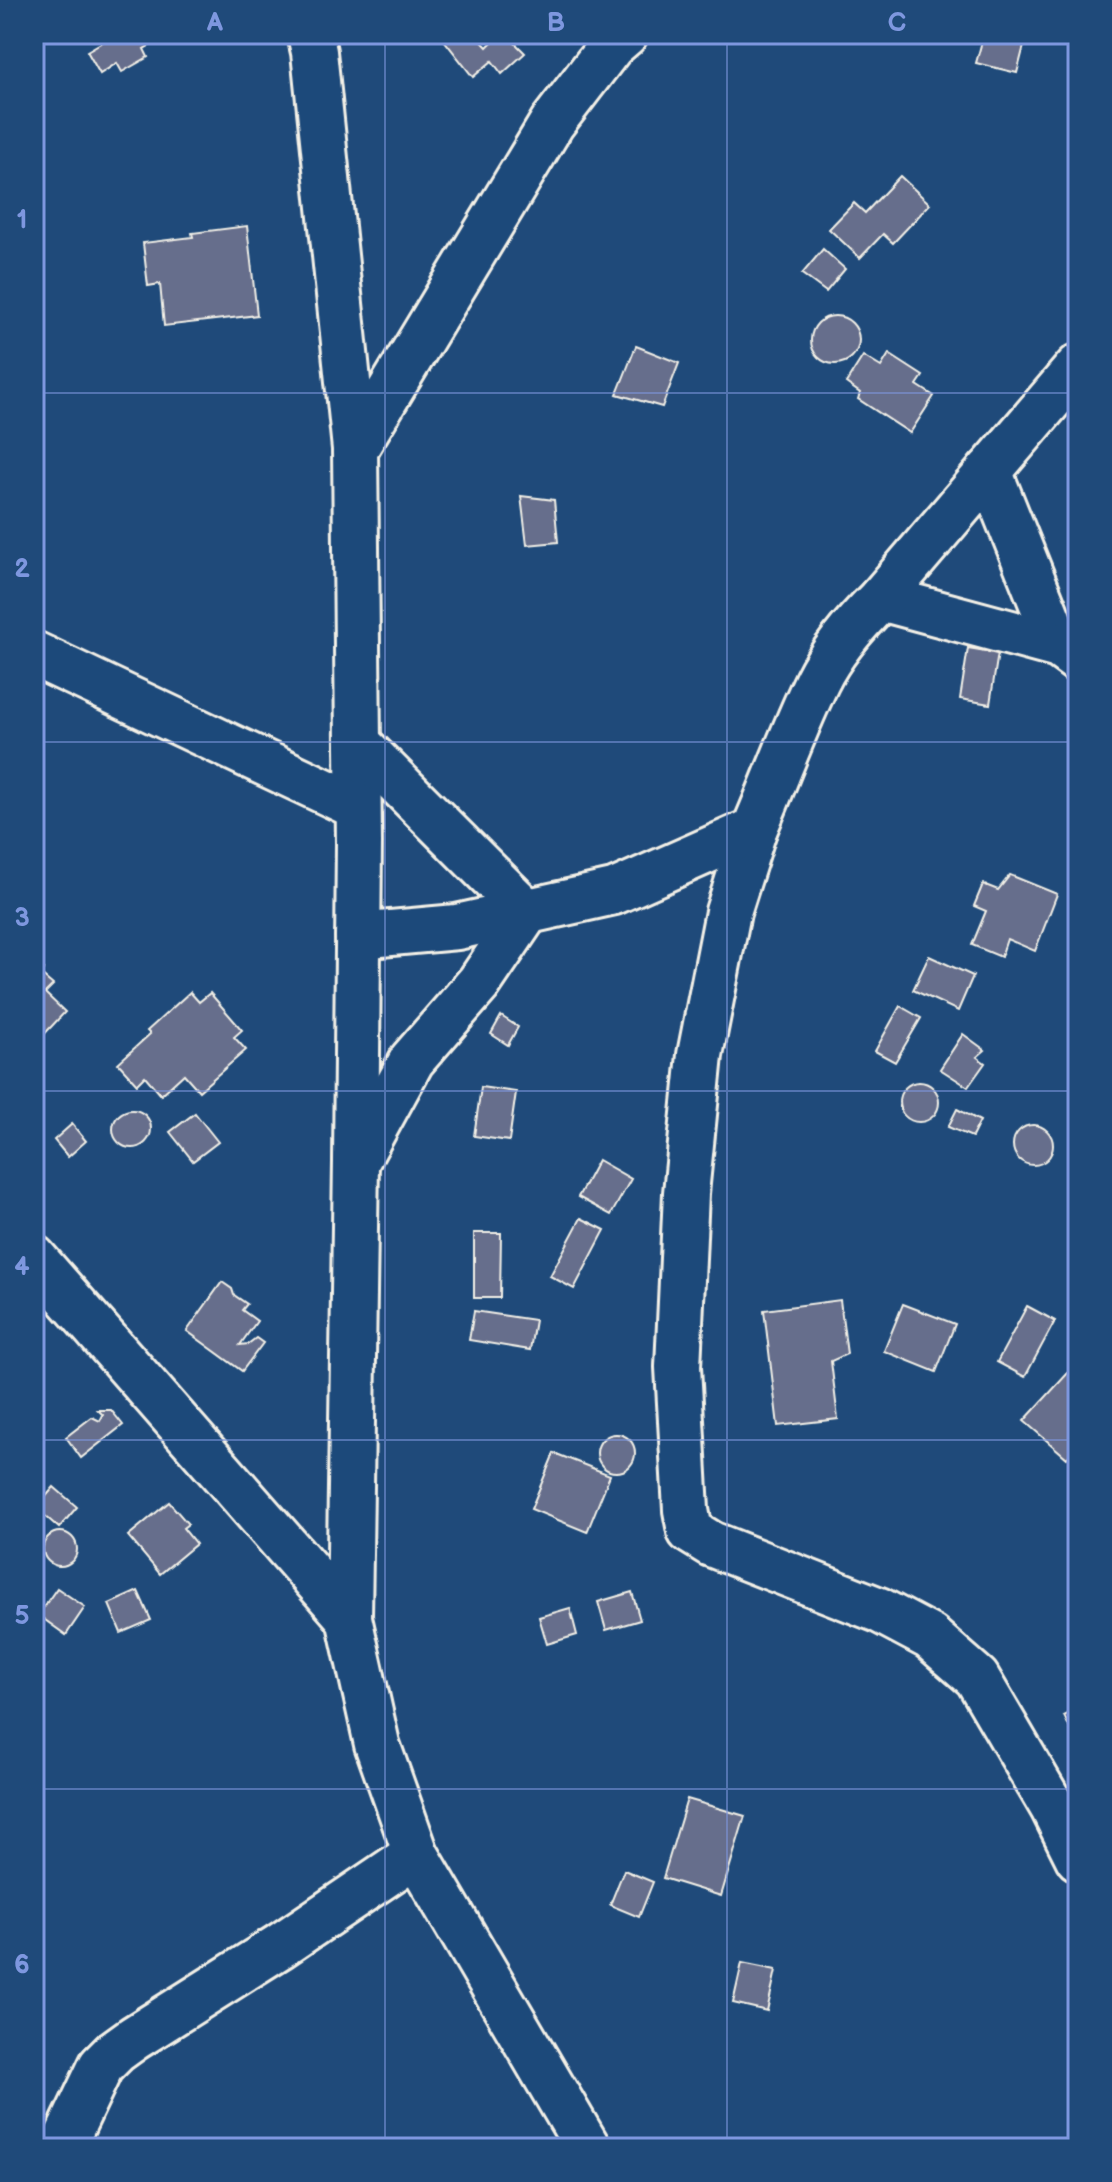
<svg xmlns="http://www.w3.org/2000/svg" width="1112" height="2182" font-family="'Balsamiq Sans',sans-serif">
<rect width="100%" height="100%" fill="#1f4a7a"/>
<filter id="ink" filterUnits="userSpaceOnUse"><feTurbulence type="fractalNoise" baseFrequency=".0125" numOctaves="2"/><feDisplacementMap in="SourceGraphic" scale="16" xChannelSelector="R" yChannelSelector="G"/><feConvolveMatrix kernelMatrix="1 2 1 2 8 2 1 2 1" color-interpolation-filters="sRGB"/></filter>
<g filter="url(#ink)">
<g fill="#666e8c" stroke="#f4f1e8" stroke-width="2">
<path d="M126,34l42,1 -24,14 4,8 -26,15 -5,-9 -17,11 -13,-23 24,-14 3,4z"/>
<path d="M443,34h32l12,13 13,-13h6l19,19 -23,21 -10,-13 -19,16 -32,-41z"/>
<path d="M984,34h43l-10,39 -41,-10z"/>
<path d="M900,176l30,28 -37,39 -10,-9 -23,24 -31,-29 25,-26 11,10z"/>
<path d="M247,226l10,89 -93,11 -4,-42 -12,2 -5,-43 50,-6 -1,-4z"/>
<path d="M823,249l22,20 -19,23 -24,-18z"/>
<circle cx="835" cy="340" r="24"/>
<path d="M636,346l43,17 -17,44 -45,-13z"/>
<path d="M889,354l34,22 -6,9 17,11 -24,37 -52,-34 2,-6 -14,-10 17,-27 18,11z"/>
<path d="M521,496l33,4 4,42 -31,3z"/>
<path d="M968,648l30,5 -8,51 -30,-5z"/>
<path d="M1010,875l47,19 -22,57 -28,-12 -6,18 -29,-12 14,-34 -12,-5 9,-22 15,6z"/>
<path d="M929,956l44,20 -15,35 -45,-21z"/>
<path d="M34,963l10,6 -4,5 13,11 -8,8 20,19 -29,31 -2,-2z"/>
<path d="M190,992l9,10 11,-9 32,37 -8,7 12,13 -47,41 -15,-17 -23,21 -16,-19 -8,8 -19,-21 32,-29 -3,-3z"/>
<path d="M900,1006l21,12 -26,44 -20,-11z"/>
<path d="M501,1016l17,11 -10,18 -17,-11z"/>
<path d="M963,1034l22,16 -8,7 8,6 -17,24 -28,-18z"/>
<circle cx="919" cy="1102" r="20"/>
<path d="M481,1087l35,5 -7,49 -35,-5z"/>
<path d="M957,1109l23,12 -8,16 -24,-10z"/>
<circle cx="132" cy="1129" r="19"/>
<path d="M195,1113l23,29 -25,19 -23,-29z"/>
<path d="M72,1124l14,17 -18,16 -14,-17z"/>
<circle cx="1033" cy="1145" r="20"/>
<path d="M598,1160l33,19 -20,36 -33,-18z"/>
<path d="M581,1218l24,12 -31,59 -24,-13z"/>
<path d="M474,1233h27l-1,65h-26z"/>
<path d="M222,1282l10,7 2,6 13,9 -5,6 15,11 -17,24 8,-1 8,-6 7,5 -21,28 -55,-40z"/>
<path d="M840,1300l7,54 -16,7 7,58 -60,7 -14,-116z"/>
<path d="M903,1304l52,20 -19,48 -52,-21z"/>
<path d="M1027,1306l28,15 -30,56 -28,-15z"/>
<path d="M474,1311l61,9 -5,30 -61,-10z"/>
<path d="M1078,1362v84l-11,12 -43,-37z"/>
<path d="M98,1410h13l12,15 -42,33 -15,-21 26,-20 8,4 3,-6z"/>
<circle cx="616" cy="1453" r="19"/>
<path d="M554,1453l56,22 -23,57 -56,-23z"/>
<path d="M54,1487l23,20 -18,21 -23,-20z"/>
<path d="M169,1502l19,22 -5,4 13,16 -36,30 -32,-38z"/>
<circle cx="60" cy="1549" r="17"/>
<path d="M57,1588l28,19 -19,28 -28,-20z"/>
<path d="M138,1591l13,29 -30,13 -12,-29z"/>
<path d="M632,1592l8,28 -34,10 -8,-28z"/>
<path d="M570,1608l7,27 -30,9 -8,-27z"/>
<path d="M1078,1709v36l-14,-29z"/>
<path d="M687,1799l58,17 -24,80 -58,-18z"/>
<path d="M624,1870l29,12 -14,35 -29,-12z"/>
<path d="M742,1963l34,7 -9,41 -34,-8z"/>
</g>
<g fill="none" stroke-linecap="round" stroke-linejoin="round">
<defs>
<g id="minor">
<path d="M310,34l4,18 41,397 4,394 -3,319 -7,456 28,126 39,110 172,294"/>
<path d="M355,449l197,-326 59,-77 14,-12"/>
<path d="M989,471l70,175"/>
<path d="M881,598l178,48 19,14"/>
<path d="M34,654l324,153"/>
<path d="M358,743l169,169"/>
<path d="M754,830l-26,82 -28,143 -14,138 -8,174 8,143 4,21 21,13 168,66 51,27 47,41 76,130 25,50"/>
<path d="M358,936l99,-9 157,-35 140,-62c21,-48 40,-102 63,-149 15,-31 40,-59 64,-83l197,-231"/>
<path d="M359,1157l53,-97 67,-77 48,-71"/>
<path d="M34,1258l315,360"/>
<path d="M62,2148l39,-82 15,-15 18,-13 146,-92 136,-92"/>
</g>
</defs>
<use href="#minor" stroke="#f4f1e8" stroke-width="50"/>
<use href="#minor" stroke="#1f4a7a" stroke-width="44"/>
</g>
</g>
<path fill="none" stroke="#7e97df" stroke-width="2" stroke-opacity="0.55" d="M385,34v2114M727,34v2114M34,393h1044M34,742h1044M34,1091h1044M34,1440h1044M34,1789h1044"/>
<rect width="1112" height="2182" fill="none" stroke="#1f4a7a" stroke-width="88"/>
<rect x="44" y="44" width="1024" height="2094" fill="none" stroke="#7e97df" stroke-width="3"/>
<g font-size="26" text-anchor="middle" font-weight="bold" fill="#7e97df">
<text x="215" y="31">A</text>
<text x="556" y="31">B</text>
<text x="897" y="31">C</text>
<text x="22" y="228">1</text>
<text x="22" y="577">2</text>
<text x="22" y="926">3</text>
<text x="22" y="1275">4</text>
<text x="22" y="1624">5</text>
<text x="22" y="1973">6</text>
</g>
</svg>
